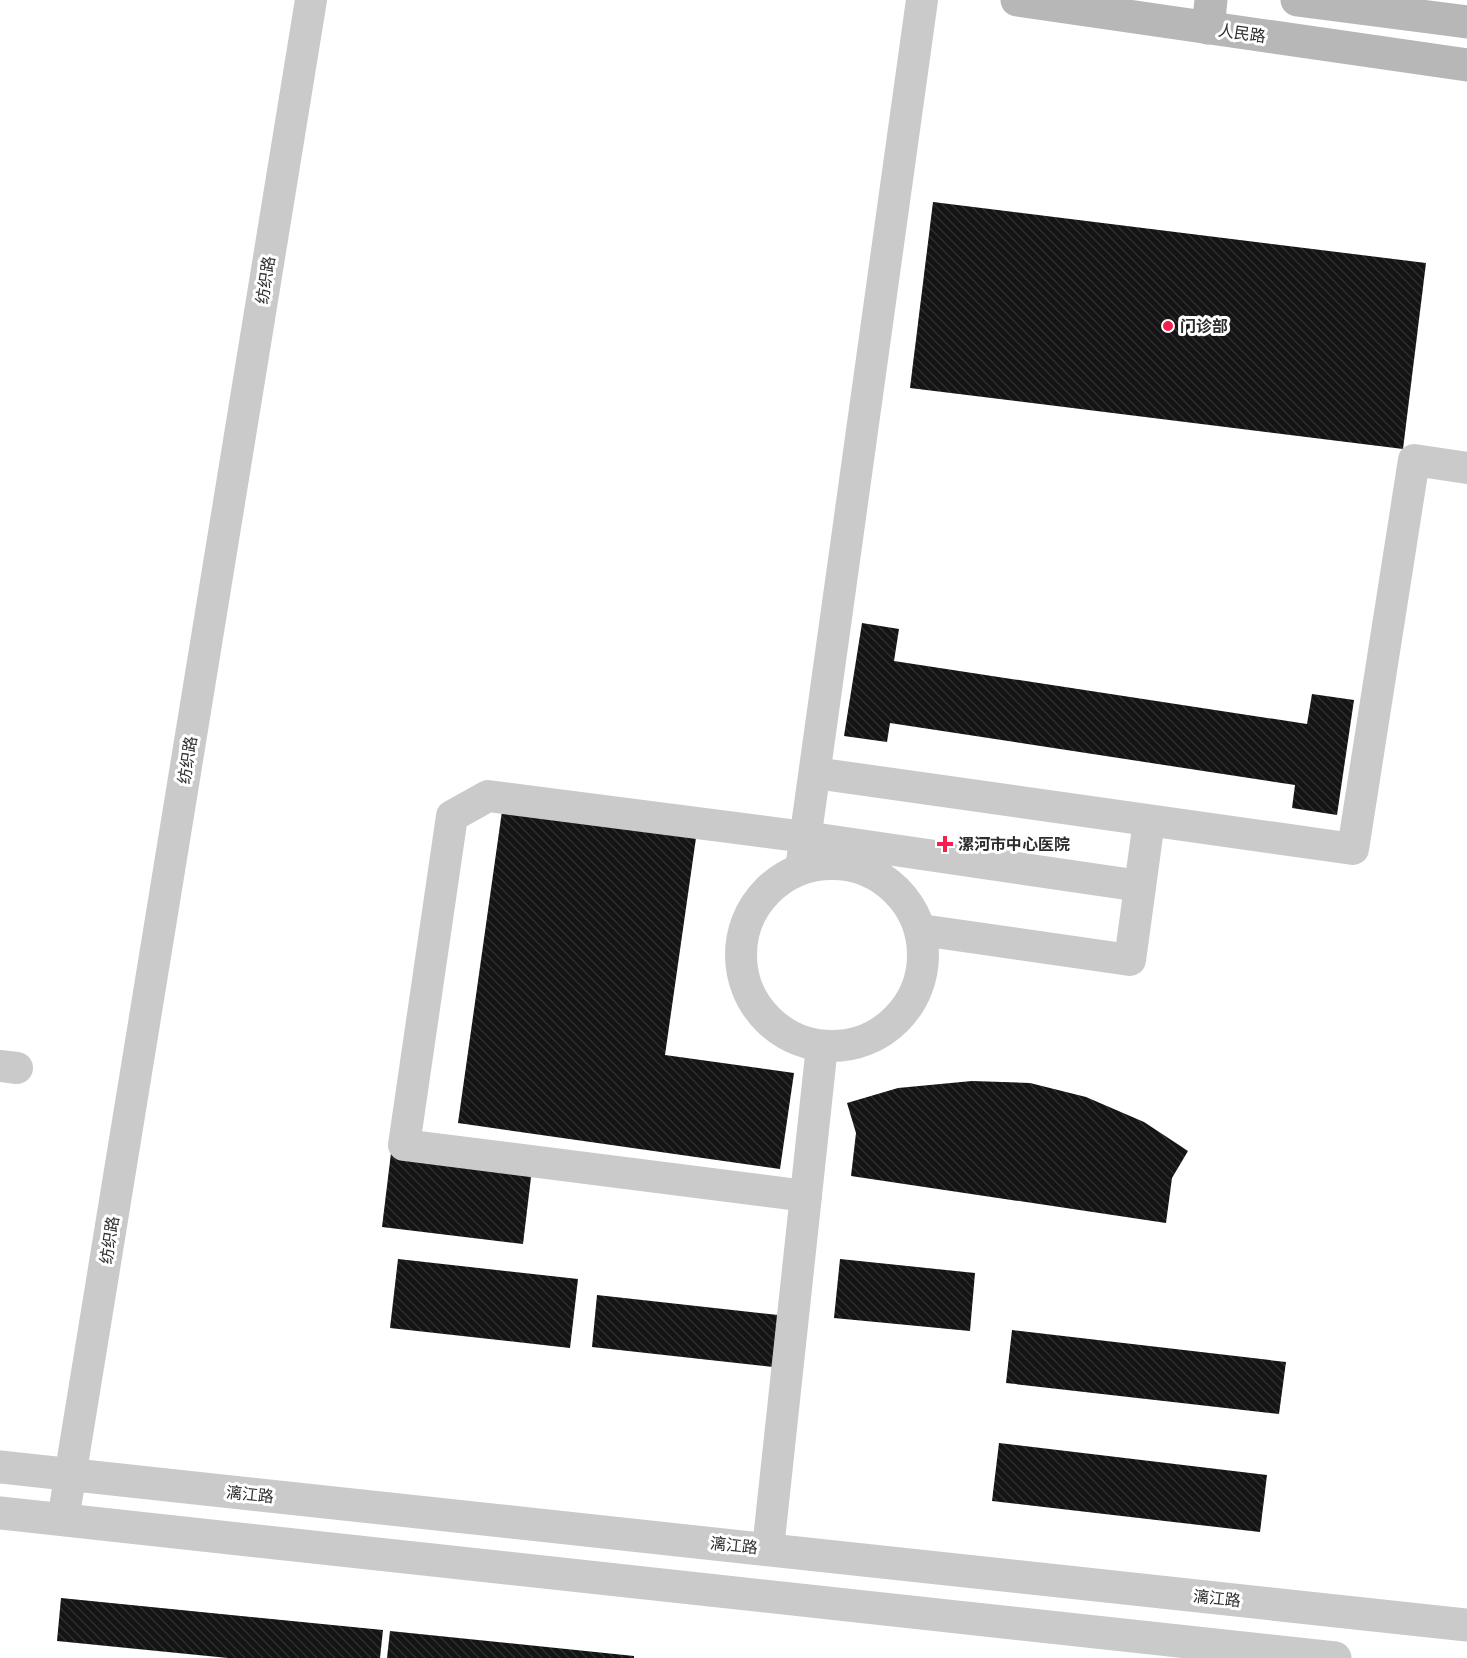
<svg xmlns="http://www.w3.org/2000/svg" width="1467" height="1658" font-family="Ubuntu,'Noto Sans SC',sans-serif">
<defs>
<pattern id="building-back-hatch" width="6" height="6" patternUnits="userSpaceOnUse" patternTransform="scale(1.5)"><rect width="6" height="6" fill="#141414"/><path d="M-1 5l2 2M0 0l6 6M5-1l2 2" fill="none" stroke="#2e2e2e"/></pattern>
</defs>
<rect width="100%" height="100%" fill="#fff"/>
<g fill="url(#building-back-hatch)">
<path d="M933,202l493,61 -23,186 -493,-61z"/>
<path d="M862,623l37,6 -5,32 413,63 5,-30 42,6 -17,115 -45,-7 3,-23 -405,-62 -3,19 -43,-6z"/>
<path d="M502,811l194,27 -31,217 129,18 -14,96 -322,-46z"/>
<path d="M972,1081l58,2 56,14 58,25 44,29 -16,27 -6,45 -315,-47 5,-43 -9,-30 51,-15z"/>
<path d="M391,1153l141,16 -9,75 -141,-17z"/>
<path d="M398,1259l180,20 -8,69 -180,-20z"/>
<path d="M840,1259l135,14 -5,58 -136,-13z"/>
<path d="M597,1295l181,20 -5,52 -181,-20z"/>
<path d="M1012,1330l274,32 -7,52 -273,-31z"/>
<path d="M999,1443l268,32 -7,57 -268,-31z"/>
<path d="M61,1598l322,32 -3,28h-152l-171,-17z"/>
<path d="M390,1631l244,25v2h-247z"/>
</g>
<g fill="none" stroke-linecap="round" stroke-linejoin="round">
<g stroke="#cacaca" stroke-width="32">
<path d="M815,773l538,76 61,-389 53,8"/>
<circle cx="832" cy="955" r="91"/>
<path d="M801,869l121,-869"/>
<path d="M921,930l209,30 19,-139"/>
<path d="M0,1066l17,2"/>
<path d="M806,1196l-402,-51 48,-329 36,-20 317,41 335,49"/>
<path d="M63,1520l248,-1520"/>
<path d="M768,1549l54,-503"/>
</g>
<g stroke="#cacaca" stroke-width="33">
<path d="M0,1467l1467,158"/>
<path d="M0,1513l1335,145"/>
</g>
<g stroke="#b7b7b7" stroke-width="33">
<path d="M1017,0l450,65"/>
<path d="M1297,0l170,22"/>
<path d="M1208,28l3,-28"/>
</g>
</g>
<g fill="#f51e4c" stroke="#fff" stroke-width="2">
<circle cx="1168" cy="326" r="6"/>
<path d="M942 835h6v6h6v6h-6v6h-6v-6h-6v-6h6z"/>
</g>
<g text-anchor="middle" stroke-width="6" stroke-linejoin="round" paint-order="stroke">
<g font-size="16" fill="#2d2d2d" stroke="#fff">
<text transform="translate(1242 33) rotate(8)" y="6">人民路</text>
<text transform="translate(265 280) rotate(-81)" y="6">纺织路</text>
<text transform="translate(187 760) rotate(-81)" y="6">纺织路</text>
<text transform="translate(109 1240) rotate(-81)" y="6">纺织路</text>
<text transform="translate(250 1494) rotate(6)" y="6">漓江路</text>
<text transform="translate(734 1545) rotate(6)" y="6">漓江路</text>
<text transform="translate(1217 1598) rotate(6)" y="6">漓江路</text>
</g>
<g font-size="16" font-weight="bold" fill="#2d2d2d" stroke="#fff" text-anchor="start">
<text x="1180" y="332">门诊部</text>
<text x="958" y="850">漯河市中心医院</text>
</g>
</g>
</svg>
